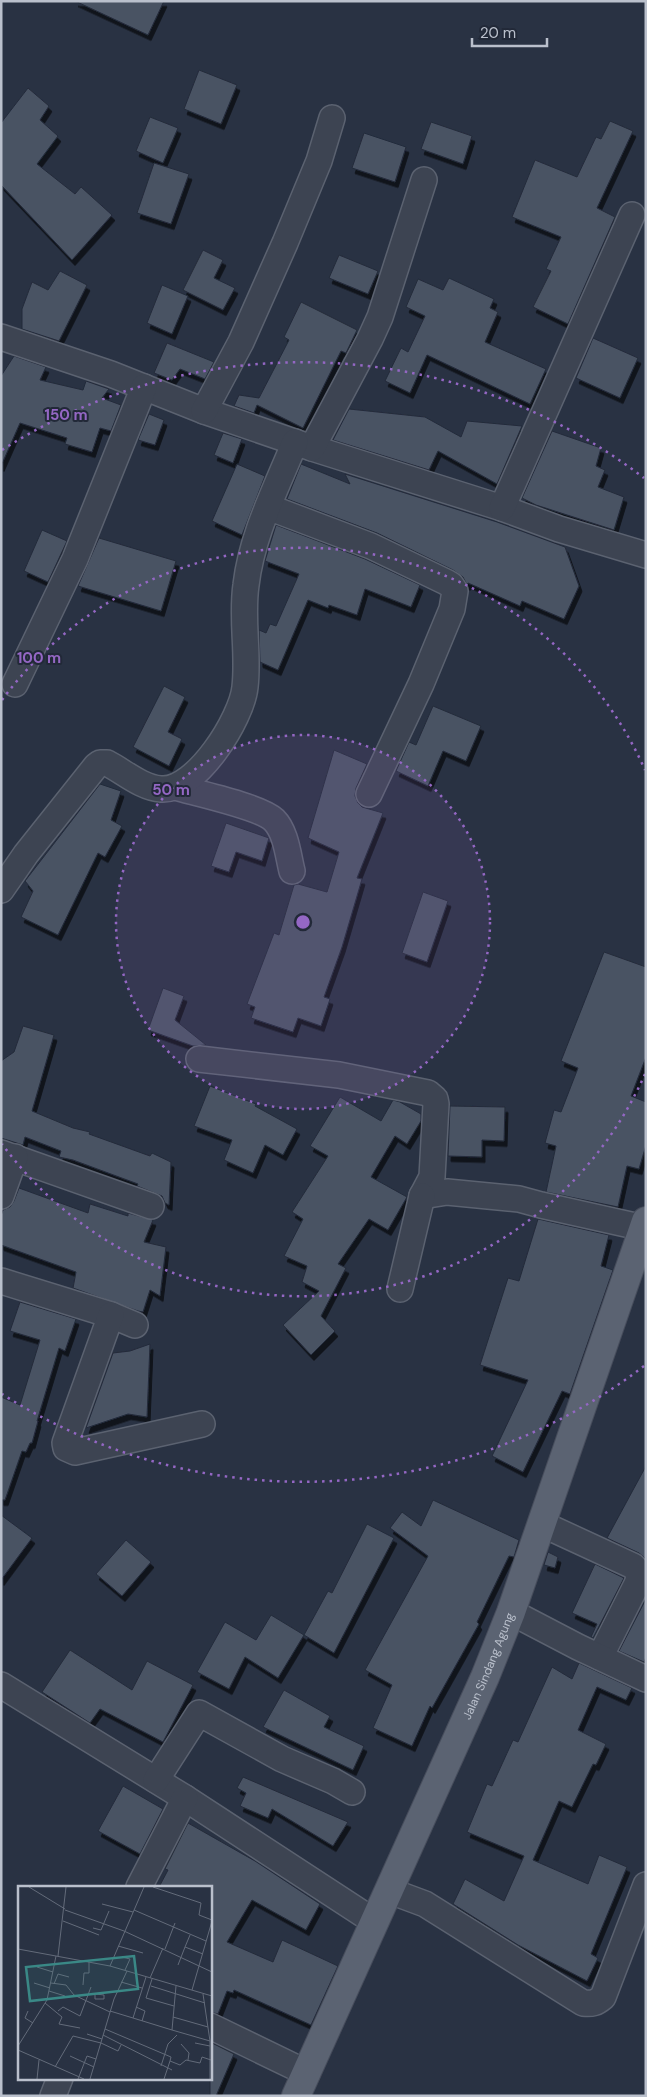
<svg xmlns="http://www.w3.org/2000/svg" width="647" height="2097" font-family="'DM Sans',sans-serif">
<defs>
<filter id="shadow"><feDropShadow dx="3" dy="5.5" stdDeviation="0" flood-color="#0009"/></filter>
</defs>
<rect width="100%" height="100%" fill="#293243"/>
<g fill="#485264" stroke="#242b3a" filter="url(#shadow)">
<path d="M75,1h89l-16,34z"/>
<path d="M199,70l38,15 -16,39 -37,-15z"/>
<path d="M28,88l21,18 -9,14 18,16 -21,28 38,30 6,-7 31,28 -40,45 -71,-75v-62z"/>
<path d="M150,117l28,11 -15,35 -27,-12z"/>
<path d="M610,121l23,10 -36,77 18,9 -47,107 -35,-17 18,-36 -5,-2 15,-32 -49,-20 23,-57 42,17 19,-40 5,2z"/>
<path d="M431,122l41,14 -9,28 -42,-15z"/>
<path d="M364,133l42,14 -11,35 -43,-14z"/>
<path d="M154,163l35,11 -18,50 -34,-11z"/>
<path d="M203,250l20,10 -9,18 21,10 -12,22 -40,-20z"/>
<path d="M339,255l39,16 -10,23 -39,-16z"/>
<path d="M60,271l27,14 -28,56 -37,-12v-20l10,-27 16,8z"/>
<path d="M449,278l45,21 -4,9 8,4 -13,30 61,27 -16,35 -103,-49 -17,38 -25,-12 16,-33 7,4 17,-36 -19,-9 12,-28 25,11z"/>
<path d="M162,285l26,11 -16,38 -25,-11z"/>
<path d="M301,302l56,28 -11,23 -5,-2 -38,77 -46,-23 -3,8 -20,-7 5,-11 20,3 30,-58 -5,-3z"/>
<path d="M593,338l45,20 -18,40 -44,-20z"/>
<path d="M167,343l47,19 -9,17 -25,-10 -8,11 -18,-7z"/>
<path d="M14,356l32,11 -6,13 43,10 3,-9 23,8 -7,9 19,7 -10,26 -11,-3 -8,24 -27,-8 2,-6 -47,-15 -19,43v-90z"/>
<path d="M349,409l76,8 36,20 6,-16 55,5 -25,58 -59,-33 -9,19 -96,-30z"/>
<path d="M149,414l15,6 -9,25 -17,-5z"/>
<path d="M552,431l49,17 -5,18 9,4 -7,17 26,10 -10,33 -78,-25 -14,-7z"/>
<path d="M223,433l19,6 -9,24 -19,-8z"/>
<path d="M237,464l28,12 -23,59 -30,-14z"/>
<path d="M301,464l49,20 -5,-10 152,48 68,25 14,39 -15,33 -42,-18 -2,5 -52,-23 -1,2 -4,-8 -10,-7 -76,-37 -90,-34z"/>
<path d="M276,525l89,34 55,26 -9,22 -46,-18 -8,26 -28,-10 -1,3 -20,-8 -30,70 -18,-8 -1,-32 7,3 4,-9 6,2 23,-52 -34,-13z"/>
<path d="M42,530l25,11 -19,41 -24,-11z"/>
<path d="M99,538l77,23 -15,50 -83,-25z"/>
<path d="M164,686l21,11 -17,35 14,7 -13,27 -36,-19z"/>
<path d="M433,706l48,20 -15,35 -23,-10 -15,35 -32,-15 13,-29 7,3z"/>
<path d="M334,750l33,14 -11,24 -1,8 3,7 4,4 21,6 -26,65 5,1 -20,68 -18,50 6,2 -9,27 -23,-8 -5,14 -42,-14 4,-11 -8,-3 27,-71 5,2 15,-50 4,-1 29,8 12,-40 -31,-14z"/>
<path d="M100,784l21,7 -10,29 11,6 -17,31 -7,-4 -40,82 -37,-18 12,-26 -8,-10z"/>
<path d="M226,823l43,15 -7,23 -26,-9 -7,20 -18,-6z"/>
<path d="M423,892l25,9 -21,61 -25,-9z"/>
<path d="M604,952l42,15v90l-15,39 15,6v43l-7,24 -12,-3 -9,41 -72,-15 10,-46 -11,-3 9,-33 7,2 17,-44 -17,-7z"/>
<path d="M163,988l21,8 -9,24 31,25 -13,1 -45,-16z"/>
<path d="M23,1026l31,9 -22,76 41,17 17,4 -1,2 61,22 2,-3 19,9 -2,43 -4,-2 -3,-7 -25,-10 1,-2 -65,-24 -14,-3 2,-6 -36,-14 -2,8 -22,-7v-77l13,-9z"/>
<path d="M210,1086l46,18 -1,2 42,23 -14,26 -18,-10 -12,28 -29,-13 8,-20 -38,-14z"/>
<path d="M340,1097l41,24 12,-21 7,2 21,12v7l-14,23 -12,-8 -24,41 36,20 -19,33 -19,-11 -31,45 8,4 -25,48 14,15 -24,24 -28,-30 36,-34 -17,-9 5,-16 -23,-10 19,-37 -11,-7 36,-56 -18,-10z"/>
<path d="M450,1106l55,1 -1,34 -22,-1v17l-34,-1z"/>
<path d="M19,1188l69,25 2,-9 38,12v-3l25,7 -9,22 22,5 -6,49 -10,-6 -7,22 -5,-1 -65,-23 3,-16 -75,-27v-29l2,-6 7,-3 4,-6z"/>
<path d="M538,1219l71,16 -8,31 12,4 -43,124 -8,-3 -39,81 -31,-16 36,-76 -48,-15 28,-87 11,3z"/>
<path d="M20,1302l56,17 -11,32 -6,-3 -22,73h1l-6,22h-2l-4,9 -4,-1 -17,49h-4v-103l19,8 20,-65 -30,-9z"/>
<path d="M150,1344l-3,73 -19,-3 -42,14 27,-75 17,-2z"/>
<path d="M646,1466v93l-7,-6 -32,-15z"/>
<path d="M433,1500l86,40 -5,17 -5,-1 -32,66 2,2 -47,84 -2,-2 -18,40 -39,-18 19,-43 -27,-15 63,-114 -38,-28 12,-16 19,14z"/>
<path d="M1,1515l31,23 -31,42z"/>
<path d="M367,1524l27,14 -60,115 -30,-18 24,-44 4,2z"/>
<path d="M126,1540l25,22 -29,34 -26,-22z"/>
<path d="M548,1552l10,5 -3,11 -11,-3z"/>
<path d="M595,1564l29,14 -31,60 -2,-1 6,-13 -25,-11z"/>
<path d="M646,1599v58l-2,5 -25,-11z"/>
<path d="M271,1615l33,20 -26,43 -33,-21 -16,32 -32,-17 28,-50 31,18z"/>
<path d="M70,1650l62,40 15,-29 46,24 -30,57 -63,-33 -10,14 -48,-31z"/>
<path d="M579,1663l53,25 -6,12 -29,-13 -19,43 28,14 -10,21 -3,-1 -21,43 -13,-6 -26,59 55,24 11,-29 28,12 -36,87 7,4 -11,23 -69,-36 -65,-41 12,-25 39,22 20,-45 -57,-24 20,-48 5,2 21,-46 5,2 34,-75 20,12z"/>
<path d="M284,1690l46,26 -6,11 40,19 -11,24 -90,-43z"/>
<path d="M243,1777l105,45 -15,24 -61,-37 -4,9 -28,-12 6,-13 -9,-5z"/>
<path d="M123,1786l40,23 -23,45 -42,-23z"/>
<path d="M188,1823l67,38 65,43 -14,26 -54,-30 -25,42 46,20 9,-22 56,26 -27,59 -77,-35 -1,3 -6,-2 -9,23 -8,-2v-125h-51l9,-17 -3,-1z"/>
<path d="M210,2042l24,12 -18,42h-6z"/>
</g>
<g fill="none" stroke-linecap="round" stroke-linejoin="round">
<defs>
<g id="minor">
<path d="M1,337l110,37 93,37 108,37 190,60 57,21 87,26"/>
<path d="M204,411l37,-69 44,-99 34,-82 13,-43"/>
<path d="M312,448l58,-109 10,-22 44,-137"/>
<path d="M268,507l103,39 75,36 5,3 4,6 -3,18 -31,75 -52,110"/>
<path d="M502,508l130,-293"/>
<path d="M15,684l60,-125 69,-172"/>
<path d="M175,787c21,6 86,20 99,33 12,12 14,35 18,51"/>
<path d="M1,890l25,-36 70,-88 4,-3h7c16,8 35,25 54,26 35,3 81,-71 84,-102 4,-34 -4,-68 1,-102 6,-51 30,-96 49,-143"/>
<path d="M199,1059l140,16 89,18 7,6 1,5 -4,73 -10,19 25,-4 72,7 22,6 103,23"/>
<path d="M1,1153l150,53"/>
<path d="M1,1196l14,-39"/>
<path d="M1,1281l110,34 24,10"/>
<path d="M400,1289l22,-93"/>
<path d="M111,1315l-46,128 1,5 9,4 127,-28"/>
<path d="M542,1524l91,42 7,8 -3,10 -37,73"/>
<path d="M511,1612l67,35 68,32"/>
<path d="M1,1685l184,113 190,124"/>
<path d="M156,1780l43,-67 83,46 51,22 19,11"/>
<path d="M139,1887l46,-89"/>
<path d="M390,1891l35,13 158,99c9,1 13,0 20,-6l43,-112"/>
<path d="M210,2026l97,47"/>
<path d="M53,2096l7,-18"/>
</g>
<g id="primary">
<path id="s1" d="M296,2096l189,-419 26,-65 135,-391"/>
</g>
</defs>
<use href="#minor" stroke="#5b6270" stroke-width="28"/>
<use href="#primary" stroke="#474d5c" stroke-width="30"/>
<use href="#minor" stroke="#3d4452" stroke-width="25"/>
<use href="#primary" stroke="#5b6372" stroke-width="28"/>
</g>
<circle cx="303" cy="922" r="187" fill="#9467c4" fill-opacity=".12"/>
<g fill="none" stroke="#9467c4" stroke-width="2.5" stroke-dasharray="2.5 5">
<circle cx="303" cy="922" r="187"/>
<path d="M645 1074A374 374 0 0 1 2 1144M2 700A374 374 0 0 1 645 770"/>
<path d="M644 1366A560 560 0 0 1 2 1394M2 450A560 560 0 0 1 644 478"/>
</g>
<g text-anchor="middle" stroke-width="4" stroke-linejoin="round" paint-order="stroke">
<g font-size="12" fill="#bac0cc" stroke="#222938">
<text dy="4" stroke="none"><textPath href="#s1" startOffset="471">Jalan Sindang Agung</textPath></text>
</g>
</g>
<g transform="translate(18 1886)">
<rect width="194" height="194" fill="#293243"/>
<path fill="none" stroke="#636b7a" stroke-width="1" d="M11,1l36,22M135,1l48,16 -2,12 13,5M84,18l31,8M47,24l59,21 88,41M116,24l72,31M45,35l36,14M75,42l8,2 8,-19M172,49l-5,12 18,7M100,60l25,7M0,63l92,17 102,30M147,63l10,-26M40,70l8,-69M104,71l8,2 -5,11M160,79l7,-18M92,80l34,-79M19,81l16,5M132,92l13,-30M134,93l-6,19 28,8M103,96l21,6M16,97l16,5M33,97l15,2 8,10 36,17M36,98l4,-10 11,3M65,99l1,-12h5v-11M133,100l54,17M158,100l-4,44 38,11M174,104l20,-69M31,105l16,5M185,108l7,47v38M77,109v4h9v-4l-8,-1M27,117l17,14 -3,7 21,4M118,121l9,4 -3,10M10,125l-3,7 8,5M40,125l5,-4 17,9 11,-29M92,125l23,7 13,-41M155,131l35,10M115,132l39,12M87,143l66,28 -1,4 10,4 6,-5 14,3 2,-6 9,3M69,148l15,5M85,149l69,35M83,157l17,8 3,-6M177,157l15,3M163,158l8,9 -1,7M0,160l29,-46 9,-44M0,164l66,29M52,170l24,11M143,180l7,-22 9,-9M37,181l18,-31 28,7M19,193l2,-19M60,193l9,-23 9,3M72,193l24,-80 13,-28M146,193l6,-18"/>
<path fill="#3a8886" fill-opacity="0.15" stroke="#3a8886" stroke-width="2.5" d="M116,70l4,33 -108,12 -4,-34z"/>
<rect width="194" height="194" fill="none" stroke="#bac0cc" stroke-width="2.5"/>
</g>
<circle cx="303" cy="922" r="8" fill="#9467c4" stroke="#222938" stroke-width="2.5"/>
<g font-size="15" text-anchor="middle" font-weight="bold" fill="#9467c4" stroke="#222938" stroke-width="4" stroke-linejoin="round" paint-order="stroke">
<text x="66" y="420">150 m</text>
<text x="39" y="663">100 m</text>
<text x="171" y="795">50 m</text>
</g>
<rect width="647" height="2097" fill="none" stroke="#bac0cc" stroke-width="5"/>
<path d="M472 38v8h75v-8" fill="none" stroke="#bac0cc" stroke-width="2.5"/>
<text x="480" y="38" font-size="15" fill="#bac0cc" stroke="#222938" stroke-width="4" paint-order="stroke">20 m</text>
</svg>
